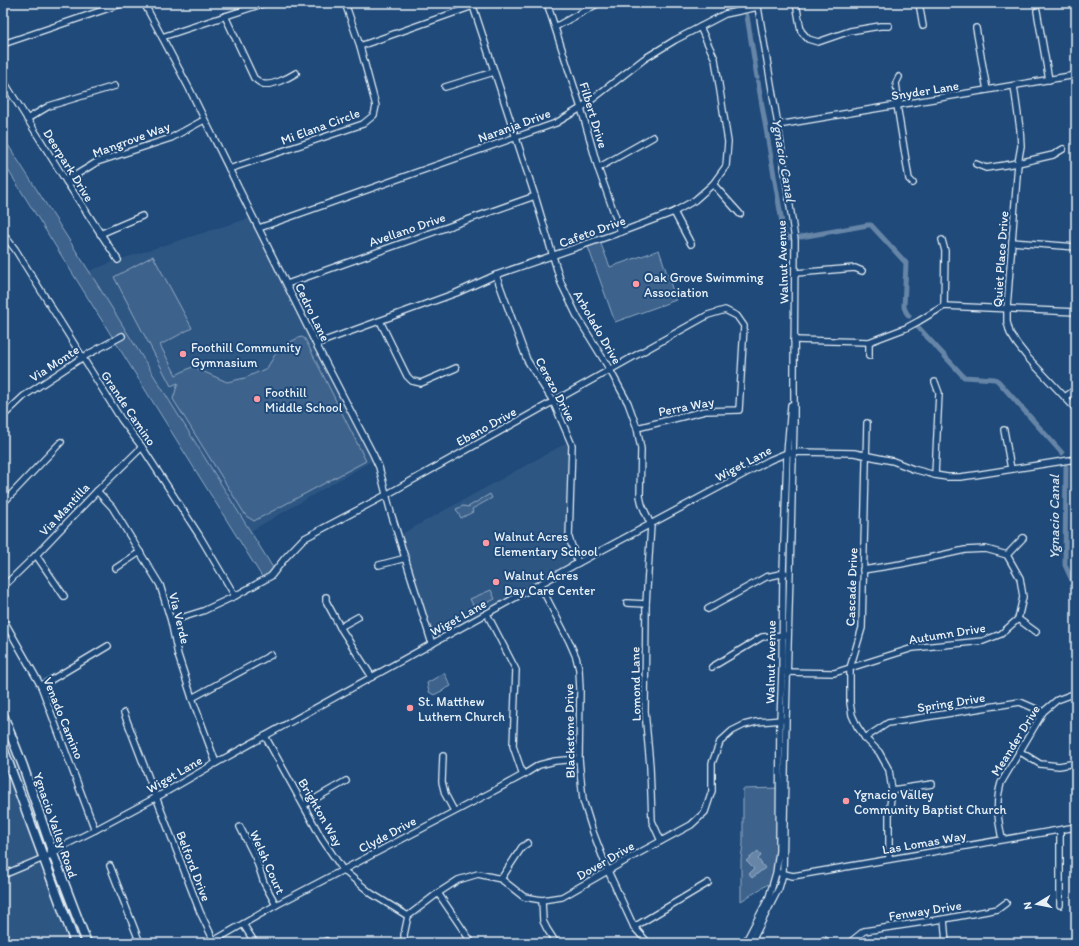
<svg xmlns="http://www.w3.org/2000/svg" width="1079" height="946" font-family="Itim,sans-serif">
<rect width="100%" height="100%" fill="#1f4a7a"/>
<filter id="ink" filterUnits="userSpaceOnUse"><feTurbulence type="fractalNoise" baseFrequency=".025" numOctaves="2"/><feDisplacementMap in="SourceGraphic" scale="8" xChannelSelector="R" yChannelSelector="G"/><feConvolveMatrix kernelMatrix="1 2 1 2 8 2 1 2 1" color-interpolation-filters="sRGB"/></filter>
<g filter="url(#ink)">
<g fill="#2e5683">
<path d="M253,217l122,242 -124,72 -162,-260 29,-11z"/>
<path d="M570,441l-1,97 9,25 -146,81 -34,-108z"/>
<path d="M3,748l72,195h-72z"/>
</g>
<g fill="#3c628c" stroke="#92aac2">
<path d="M3,137l86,134 186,300 -11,9 -261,-418z"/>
<path d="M599,239l11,28 49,-17 17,50 -61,22 -28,-78z"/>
<path d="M153,256l39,72 -32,17 16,30 20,-10 3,6h3l25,11 18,-4 22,-10 12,-20 19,-10 4,-1 3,2 61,122 -112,60 -8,-5 -73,-117 5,-16 -7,3 -57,-109z"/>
<path d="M490,494l2,4 -20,11 1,3 -12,6 -5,-9 7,-3 5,1z"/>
<path d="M491,590l4,9 -20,10 -5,-10z"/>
<path d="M444,673l7,13 -17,9 -5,-3 -2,-9z"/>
<path d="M780,788l-1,35 -6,58 -32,20v-42l2,-15v-55z"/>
</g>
<path fill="#6685a7" stroke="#9ab0c7" d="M758,851l3,5 -3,3 7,9 -13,10 -3,-4 5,-5 -8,-8z"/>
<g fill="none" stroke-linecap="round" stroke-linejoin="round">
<g stroke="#6685a7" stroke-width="5">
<path d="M745,3v1"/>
<path d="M747,16l10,61"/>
<path d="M758,82l26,152 2,3 5,1"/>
<path d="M801,237l67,-12h3l35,38 -2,44 2,5 3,4"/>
<path d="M918,327l46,50 31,2 3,2 64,72"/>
<path d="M1066,467l-1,98 11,24"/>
</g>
<defs>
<g id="minor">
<path d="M144,3l45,85 127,256 57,110 6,13 12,46 41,131"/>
<path d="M472,3l63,193 26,87 17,35 32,52 18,33 9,25 4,21 -1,47 2,9 9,20 -5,79 -1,107 5,55 2,55 9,20"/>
<path d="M547,3l34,105 17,60 23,64"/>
<path d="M796,3l5,28 7,8 10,3 32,-11 30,-5h9"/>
<path d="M919,3l4,23"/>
<path d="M1037,11l12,69"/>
<path d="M225,16l29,62c3,2 6,5 9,6 9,2 25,-6 33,-11"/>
<path d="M555,27l44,-24"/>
<path d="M976,28l11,62"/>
<path d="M162,37l103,-34"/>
<path d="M3,44l121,-41"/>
<path d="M360,46l113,-40"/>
<path d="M899,77l-3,6 3,22"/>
<path d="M3,80l63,101 52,79"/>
<path d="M1014,86l6,43 1,17 -3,17 -6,79 -5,66v14l3,11 7,11 11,14 48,51"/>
<path d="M445,87l49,-15"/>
<path d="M897,105l12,74 4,4"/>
<path d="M27,119l22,-13 66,-20"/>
<path d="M778,125l298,-50"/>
<path d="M976,164l10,4 32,-5 35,-8 10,-6"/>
<path d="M598,168l55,-31"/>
<path d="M229,169l134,-45 11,-9 2,-9 -16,-60 -15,-43"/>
<path d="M66,181l31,-19 74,-24 33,-18"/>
<path d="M713,184l27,30"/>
<path d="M674,212l17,32"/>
<path d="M259,228l297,-105 25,-15 63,-49 31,-19 50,-26 33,-7"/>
<path d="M3,234l12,15 106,170 21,28 57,88 36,61"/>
<path d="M100,234l42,-18"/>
<path d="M942,240l3,11 -1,55"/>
<path d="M1012,242l64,5"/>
<path d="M796,273l59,-5 7,3"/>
<path d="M496,275l31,85 26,41 19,44 -3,93 9,25"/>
<path d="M287,284l248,-88"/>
<path d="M380,321l27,55 5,5 9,2 35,-15"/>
<path d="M794,340l75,2 37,-14 13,-7 25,-15 132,6"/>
<path d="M869,342v14"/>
<path d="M316,344l140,-51 40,-18 125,-43 53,-20 21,-12 18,-16 13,-18 2,-24 -13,-83 -15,-32"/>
<path d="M1065,397l11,-8"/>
<path d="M3,416l21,-20 59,-39 39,-21"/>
<path d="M867,423l-5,205 -12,40v35l2,12 5,11 8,12 14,14 10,18 3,20 -3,24v45"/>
<path d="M1004,430l7,39"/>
<path d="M935,475l4,-82 -4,-11"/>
<path d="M97,491l15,16 48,78 11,36 7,34 14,43 24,65"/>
<path d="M3,503l58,-61"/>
<path d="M36,555l28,41"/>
<path d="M1007,555l16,-17"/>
<path d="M379,565l27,-7"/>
<path d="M116,568l24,-16"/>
<path d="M540,585l29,56 7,16 3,12 1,21 -1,69 4,41 10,32 15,39 26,56 14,16"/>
<path d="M3,587l33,-32 61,-64 45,-44"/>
<path d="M326,597v4l14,26 32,50"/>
<path d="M627,603l19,1"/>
<path d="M708,609l58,-32 19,-4"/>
<path d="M487,614l29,56 -3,76 10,29"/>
<path d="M3,619l38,67 54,144"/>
<path d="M1018,619l18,13"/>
<path d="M171,621l32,-10 32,-15 36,-20 14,-18 18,-19 83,-44 322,-180 17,-5 12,6 7,10 -5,84 -34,1 -68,17"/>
<path d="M340,627l18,-10"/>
<path d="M712,667l50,-30 24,-2"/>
<path d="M785,672l49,1 79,-25 70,-7 18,-7 17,-15 5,-22 -3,-19 -13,-23 -21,-6 -21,1 -64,14 -38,6"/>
<path d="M41,686l67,-40"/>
<path d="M192,698l79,-43"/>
<path d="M124,713l76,199 14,29"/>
<path d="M265,736l57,103 21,31 29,24 36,22"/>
<path d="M865,738l23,-15 132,-21 23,10"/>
<path d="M1019,751l21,13 19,2 17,-3"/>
<path d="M443,756l-1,26 3,12 9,17"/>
<path d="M892,790l40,-6"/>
<path d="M304,805l42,-24"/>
<path d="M240,827l16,32 8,24 12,22"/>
<path d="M1060,830v75"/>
<path d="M1002,839c-4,-20 -7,-36 -1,-56l42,-71 14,-12 19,-7"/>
<path d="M110,866l30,77"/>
<path d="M780,873l13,3 283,-49"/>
<path d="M3,875l50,-21 10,-8 32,-16 62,-33 59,-34 362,-200 192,-103 17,-7 11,-1 56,1 39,8 20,8 22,6 12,2h13l15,-2 101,-16"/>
<path d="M501,879l21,-32 6,-4"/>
<path d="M438,893l34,50"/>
<path d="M542,900l1,21 4,8 9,14"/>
<path d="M944,919l2,24"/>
<path d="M243,924l12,19"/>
<path d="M634,927l74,-44"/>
<path d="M824,940l6,3"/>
<path d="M326,941l1,2"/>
<path d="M210,943l66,-38 216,-113 31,-17 16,-10 16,-4 24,-2"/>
<path d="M405,943l-1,-8 4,-19 30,-23 20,-13 20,-6 23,5 23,18 18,3 20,-3 75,-43 54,-29 14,-13 7,-21v-28l8,-21 12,-11 12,-6 12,-3 27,-2"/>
<path d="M745,943l24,-46 7,-24 3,-22 1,-131 2,-48 1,-99 4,-120 4,-48"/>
<path d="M751,943l28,-55 4,-14 3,-154 8,-299v-46l1,-135 -17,-115 -20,-118 -2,-4"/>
<path d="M849,943l15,-12 80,-12 54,-10 8,-6"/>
</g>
<g id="highway">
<path d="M3,715l20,51 30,88 34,89"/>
<path d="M3,748l72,195"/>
</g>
</defs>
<use href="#minor" stroke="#e8f1f8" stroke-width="8"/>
<use href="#highway" stroke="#e8f1f8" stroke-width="11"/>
<use href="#minor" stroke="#1f4a7a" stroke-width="5.5"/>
<use href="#highway" stroke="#1f4a7a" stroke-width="8"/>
</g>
</g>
<g fill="#ff9aa2" stroke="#1f4a7a" stroke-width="1.5">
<circle cx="636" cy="284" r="4"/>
<circle cx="183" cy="354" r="4"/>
<circle cx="257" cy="399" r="4"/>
<circle cx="486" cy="543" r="4"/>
<circle cx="496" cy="582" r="4"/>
<circle cx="410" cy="708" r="4"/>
<circle cx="846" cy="801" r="4"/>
</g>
<g text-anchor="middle" stroke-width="4" stroke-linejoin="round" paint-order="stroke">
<g font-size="13" fill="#e8f1f8" stroke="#1f4a7a">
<text transform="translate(925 90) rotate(-9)" y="5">Snyder Lane</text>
<text transform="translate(594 115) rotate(73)" y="5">Filbert Drive</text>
<text transform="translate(514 125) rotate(-20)" y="5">Naranja Drive</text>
<text transform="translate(320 126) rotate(-20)" y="5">Mi Elana Circle</text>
<text transform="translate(131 139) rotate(-20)" y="5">Mangrove Way</text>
<text transform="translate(69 165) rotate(58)" y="5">Deerpark Drive</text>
<text transform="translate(407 229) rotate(-19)" y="5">Avellano Drive</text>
<text transform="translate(592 231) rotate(-20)" y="5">Cafeto Drive</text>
<text transform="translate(1000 259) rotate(-86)" y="5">Quiet Place Drive</text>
<text transform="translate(782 262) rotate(-92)" y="5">Walnut Avenue</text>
<text transform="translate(313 312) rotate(64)" y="5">Cedro Lane</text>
<text transform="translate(598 327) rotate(60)" y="5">Arbolado Drive</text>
<text transform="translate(54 363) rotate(-33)" y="5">Via Monte</text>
<text transform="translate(556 389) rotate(62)" y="5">Cerezo Drive</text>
<text transform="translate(686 406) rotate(-11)" y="5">Perra Way</text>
<text transform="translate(129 408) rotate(56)" y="5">Grande Camino</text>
<text transform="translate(486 426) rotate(-29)" y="5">Ebano Drive</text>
<text transform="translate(743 463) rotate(-28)" y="5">Wiget Lane</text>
<text transform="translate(64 509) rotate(-47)" y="5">Via Mantilla</text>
<text transform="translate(851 587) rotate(-88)" y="5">Cascade Drive</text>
<text transform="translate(458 617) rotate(-29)" y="5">Wiget Lane</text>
<text transform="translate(180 618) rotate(76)" y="5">Via Verde</text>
<text transform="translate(947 633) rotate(-9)" y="5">Autumn Drive</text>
<text transform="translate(770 662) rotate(-89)" y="5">Walnut Avenue</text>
<text transform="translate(635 684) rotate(-91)" y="5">Lomond Lane</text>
<text transform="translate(951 702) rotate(-9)" y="5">Spring Drive</text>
<text transform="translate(64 718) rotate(68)" y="5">Venado Camino</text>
<text transform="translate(569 731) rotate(-91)" y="5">Blackstone Drive</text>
<text transform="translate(1015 740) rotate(-58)" y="5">Meander Drive</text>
<text transform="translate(174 774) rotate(-30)" y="5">Wiget Lane</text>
<text transform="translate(321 812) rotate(60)" y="5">Brighton Way</text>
<text transform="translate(56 825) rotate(71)" y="5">Ygnacio Valley Road</text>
<text transform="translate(387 834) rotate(-28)" y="5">Clyde Drive</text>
<text transform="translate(924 842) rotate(-10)" y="5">Las Lomas Way</text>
<text transform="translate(605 860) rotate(-30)" y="5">Dover Drive</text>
<text transform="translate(268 862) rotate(66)" y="5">Welsh Court</text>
<text transform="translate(194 866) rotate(69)" y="5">Belford Drive</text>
<text transform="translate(925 910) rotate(-9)" y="5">Fenway Drive</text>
</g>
<g font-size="13" fill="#e8f1f8" stroke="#1f4a7a" text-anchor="start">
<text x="644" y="282">Oak Grove Swimming<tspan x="644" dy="15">Association</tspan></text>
<text x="191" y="352">Foothill Community<tspan x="191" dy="15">Gymnasium</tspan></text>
<text x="265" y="397">Foothill<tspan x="265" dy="15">Middle School</tspan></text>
<text x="494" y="541">Walnut Acres<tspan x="494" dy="15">Elementary School</tspan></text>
<text x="504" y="580">Walnut Acres<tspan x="504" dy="15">Day Care Center</tspan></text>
<text x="418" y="706">St. Matthew<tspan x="418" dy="15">Luthern Church</tspan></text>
<text x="854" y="799">Ygnacio Valley<tspan x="854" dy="15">Community Baptist Church</tspan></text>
</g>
<g font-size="14" font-style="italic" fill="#d4e1ec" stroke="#1f4a7a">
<text transform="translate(784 160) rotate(80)" y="5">Ygnacio Canal</text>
<text transform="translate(1054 517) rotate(-90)" y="5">Ygnacio Canal</text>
</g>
</g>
<rect width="1079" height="946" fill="none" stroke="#1f4a7a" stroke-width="16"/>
<rect x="8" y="8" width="1063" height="930" fill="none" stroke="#e8f1f8" stroke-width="1.5" filter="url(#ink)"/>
<g transform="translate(1037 904) rotate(260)" stroke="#1f4a7a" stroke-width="3" paint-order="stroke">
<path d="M0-3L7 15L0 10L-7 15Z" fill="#e8f1f8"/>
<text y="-6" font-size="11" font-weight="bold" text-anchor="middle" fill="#e8f1f8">N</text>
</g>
</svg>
